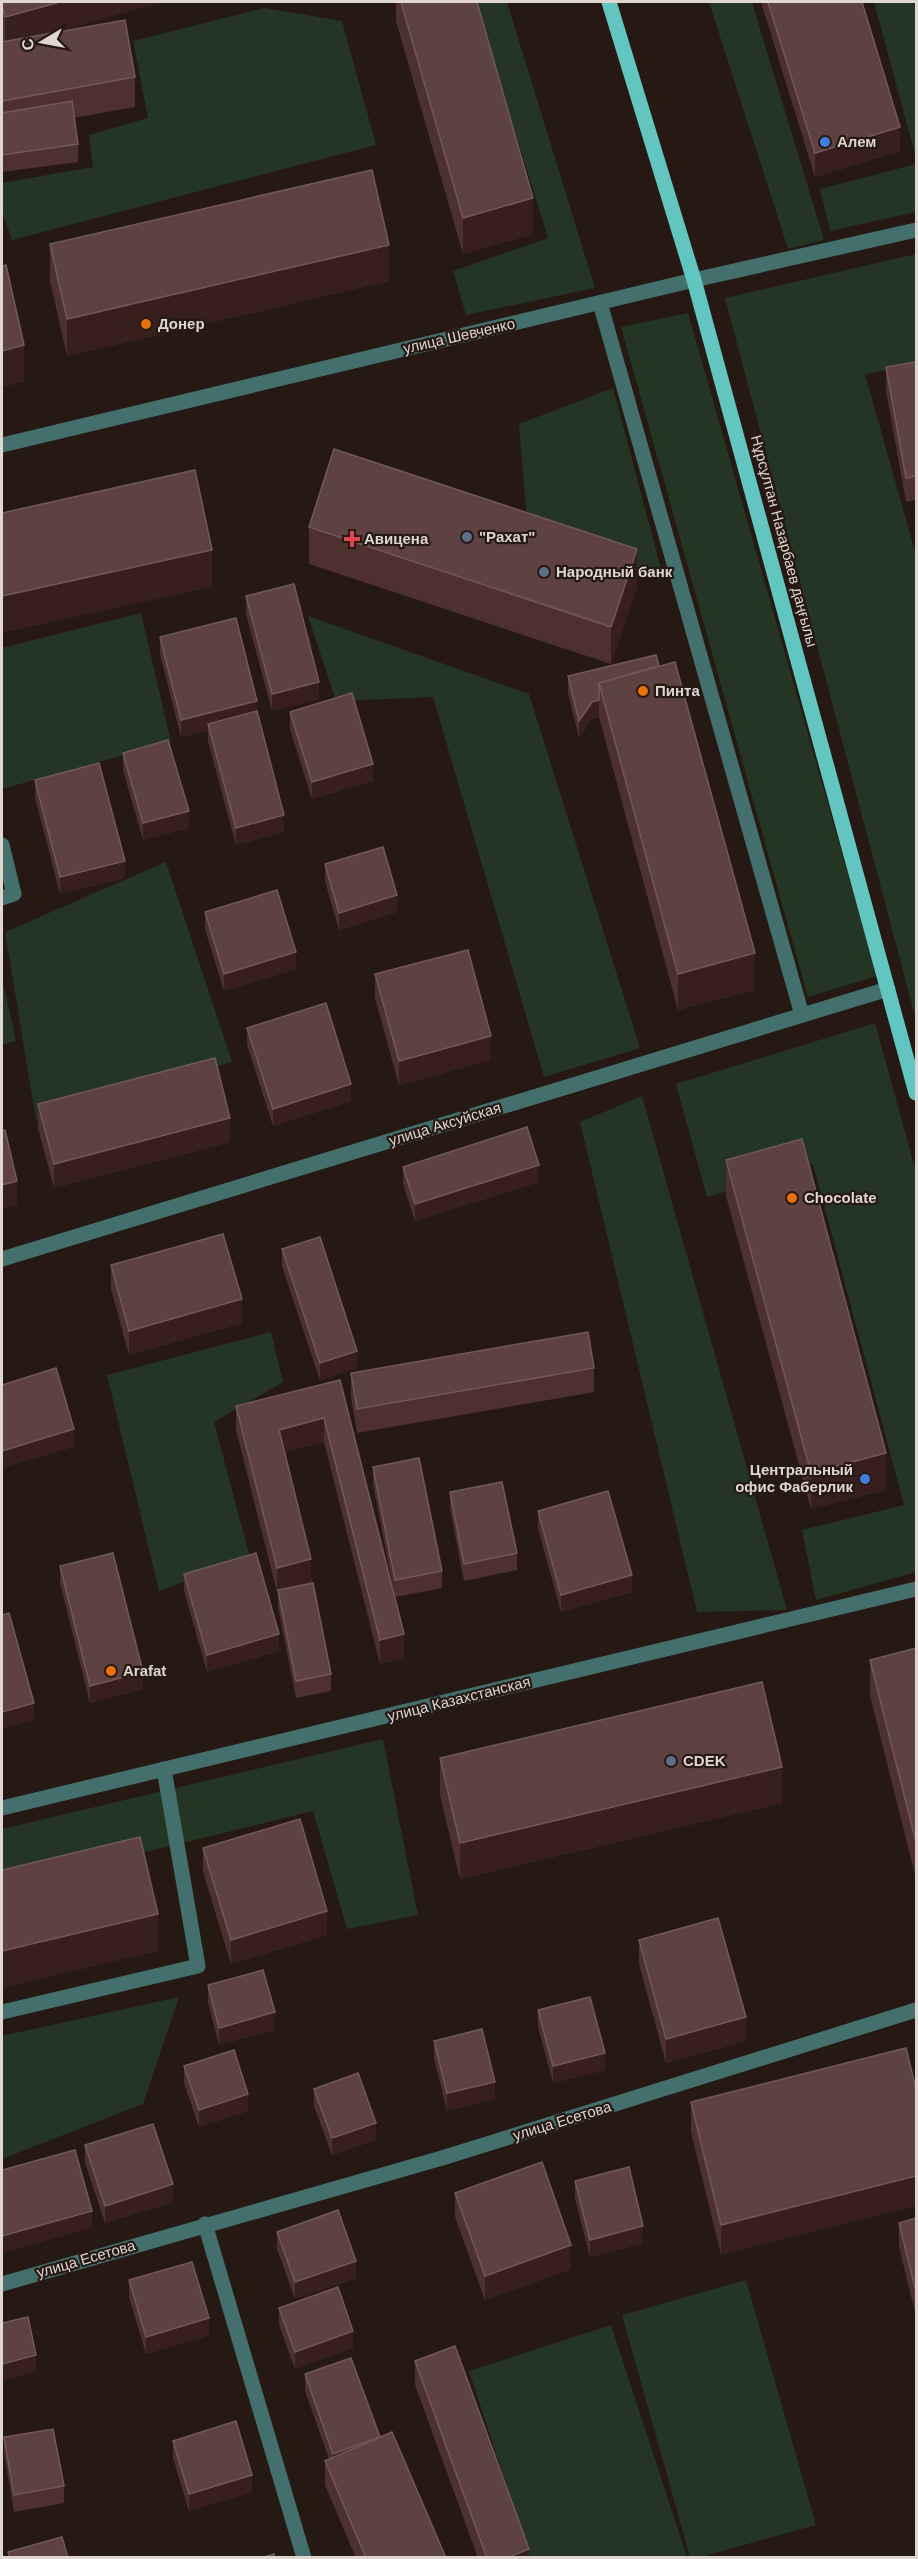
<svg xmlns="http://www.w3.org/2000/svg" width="918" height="2559" font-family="Helvetica,sans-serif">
<rect width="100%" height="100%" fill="#261913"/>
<g fill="#243524">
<path d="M475,2h32l88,286 -129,27 -13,-44 95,-33z"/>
<path d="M709,2h43l72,238 -36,9z"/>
<path d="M874,2h42v156z"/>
<path d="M264,8l78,13 34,124 -364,95 -10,-29v-28l91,-16 -4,-32 59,-17 -15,-77z"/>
<path d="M916,164v48l-86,19 -10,-42z"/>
<path d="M916,254v111l-51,9 51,181v465l-191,-722z"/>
<path d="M688,313l189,663 -69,21 -187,-670z"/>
<path d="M613,388l50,188 -135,-44 -9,-108z"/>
<path d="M141,613l30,129 -169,47v-141z"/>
<path d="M308,616l221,78 111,354 -96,29 -111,-380 -97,4z"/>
<path d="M166,862l66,200 -196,58 -31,-188z"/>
<path d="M2,978l14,63 -14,4z"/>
<path d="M875,1023l41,149v400l-100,28 -14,-70 102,-25 -91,-341 -106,33 -31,-113z"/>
<path d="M642,1096l145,514 -90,2 -117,-490z"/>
<path d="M271,1332l12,50 -69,40 36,136 -91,33 -52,-216z"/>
<path d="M383,1739l35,176 -71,14 -34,-118 -311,76v-58z"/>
<path d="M179,1997l-36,107 -141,55v-123z"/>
<path d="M746,2280l70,245 -115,32h-11l-68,-242z"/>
<path d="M611,2325l76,232h-157l-61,-186z"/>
</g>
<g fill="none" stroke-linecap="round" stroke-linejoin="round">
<g stroke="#43706d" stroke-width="15">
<path d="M600,303l202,712"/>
<path d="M2,445l692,-165 222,-50"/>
<path d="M2,845l12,49 -12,4"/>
<path d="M2,1259l886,-270"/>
<path d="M2,1808l914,-219"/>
<path d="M2,2012l196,-46 -34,-197"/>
<path d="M205,2224l99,334"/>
<path d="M2,2284l440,-126 474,-148"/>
</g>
<path stroke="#62c5bf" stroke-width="15" d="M609,2l85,278 222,813"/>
</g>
<g fill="#4e302f">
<path d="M2,2l133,75v30l-61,11 4,26v18l-76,10v-130l1,-1 -1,-6z"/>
<path d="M396,2h81l56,232 -70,20 -67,-233z"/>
<path d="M761,2h101l38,149 -85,26z"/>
<path d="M50,244l339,37 -322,75 -17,-75z"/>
<path d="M916,362v138l-10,2 -20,-111v-24z"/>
<path d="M309,527l328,59 -26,78 -302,-100z"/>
<path d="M246,596l73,103 -47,12 -26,-97z"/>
<path d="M160,637l97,78 27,117 -48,13 -28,-104v-10l-27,6 -21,-83z"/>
<path d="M659,666l96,324 -77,20 -79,-293 -7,2 -13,19 -11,-45v-17z"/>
<path d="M290,712l83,69 -61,18 -22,-70z"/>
<path d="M123,753l66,75 -46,12 -20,-70z"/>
<path d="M35,780l90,98 -65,16 -25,-97z"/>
<path d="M325,864l72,48 -58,18 -14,-49z"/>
<path d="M205,912l91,57 -72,22 -19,-62z"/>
<path d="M375,974l116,86 -92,25 -24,-87z"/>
<path d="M247,1028l104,73 -78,25 -26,-81z"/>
<path d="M38,1104l192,38 -176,46 -16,-60z"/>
<path d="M726,1160l160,330 -75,19 -85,-313z"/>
<path d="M403,1167l136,15 -124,39 -12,-37z"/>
<path d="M282,1249l75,119 -37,12 -38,-114z"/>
<path d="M111,1265l131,58 -113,32 -18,-66z"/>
<path d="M594,1368v24l-237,41 -6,-36v-24z"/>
<path d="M340,1380l64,278 -24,6 -56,-222 -39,10 46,222v17l-35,7 -18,-91v-16l-1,1 -41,-162v-24z"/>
<path d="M373,1467l69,104v17l-47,9 -22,-113z"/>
<path d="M450,1492l67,61v17l-53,11 -14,-72z"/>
<path d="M538,1511l94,81 -71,20 -23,-84z"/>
<path d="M60,1566l83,123 -53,14 -30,-120z"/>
<path d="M184,1574l95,77 -72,21 -23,-81z"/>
<path d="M916,1648v230l-46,-182v-36z"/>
<path d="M440,1758l342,45 -322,76 -20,-84z"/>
<path d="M203,1848l124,87 -96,29 -28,-92z"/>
<path d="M639,1940l107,101 -80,22 -27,-99z"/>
<path d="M208,1985l67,45 -56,15 -11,-43z"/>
<path d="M538,2010l67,60 -52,13 -15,-56z"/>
<path d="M434,2041l61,58 -48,12 -13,-53z"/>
<path d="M906,2048l-185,207 -30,-123v-30z"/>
<path d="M184,2066l64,45 -49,16 -15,-44z"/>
<path d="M314,2089l62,51 -44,15 -18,-49z"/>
<path d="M85,2145l88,57 -68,21 -20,-61z"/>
<path d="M575,2181l68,62 -53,14 -15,-59z"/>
<path d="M455,2193l116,76 -86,31 -30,-83z"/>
<path d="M916,2218v98l-17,-69v-24z"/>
<path d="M277,2232l79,46 -61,21 -18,-50z"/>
<path d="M129,2280l80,55 -63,19 -17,-57z"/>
<path d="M279,2308l74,40 -58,21 -16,-44z"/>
<path d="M415,2361l114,197h-51l-63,-173z"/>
<path d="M305,2374l75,63 66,121h-90l-31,-73v-24l4,-2 -24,-68z"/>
<path d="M4,2437l60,49v17l-50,9 -10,-58z"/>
<path d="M173,2441l79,51 -63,19 -16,-53z"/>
</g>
<g fill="#371f1d">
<path d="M60,2h102l-157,45v-30z"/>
<path d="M900,127v24l-85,26v-24z"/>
<path d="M533,198v36l-70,20v-36z"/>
<path d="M389,245v36l-322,75v-37z"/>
<path d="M24,345v37l-22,5v-36z"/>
<path d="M637,549v37l-26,78v-37z"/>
<path d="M212,550v37l-210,46v-37z"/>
<path d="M319,682v17l-47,12v-17z"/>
<path d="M599,700v17l-7,2 -13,19v-17l13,-19z"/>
<path d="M257,701v17l-49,6v7l-27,6v-17z"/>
<path d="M373,764v17l-61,18v-17z"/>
<path d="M189,811v17l-46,12v-17z"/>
<path d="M284,815v17l-48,13v-17z"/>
<path d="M125,861v17l-65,16v-17z"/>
<path d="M397,895v17l-58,18v-17z"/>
<path d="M296,952v17l-72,22v-17z"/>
<path d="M755,953v37l-77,20v-36z"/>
<path d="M491,1036v24l-92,25v-24z"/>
<path d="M351,1084v17l-78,25v-17z"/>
<path d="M230,1118v24l-176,46v-24z"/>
<path d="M539,1165v17l-124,39v-17z"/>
<path d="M17,1181v24l-15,4v-24z"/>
<path d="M242,1299v24l-113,32v-24z"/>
<path d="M357,1351v17l-37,12v-17z"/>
<path d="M324,1418v24l-45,12v-24z"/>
<path d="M74,1429v18l-72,21v-17z"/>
<path d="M886,1453v37l-75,19v-36z"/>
<path d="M311,1559v24l-34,9v-24z"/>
<path d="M632,1575v17l-71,20v-17z"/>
<path d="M279,1634v17l-72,21v-17z"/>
<path d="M404,1634v24l-24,6v-24z"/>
<path d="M143,1672v17l-53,14v-17z"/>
<path d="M34,1703v17l-32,9v-17z"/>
<path d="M782,1767v36l-322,76v-36z"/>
<path d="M327,1911v24l-96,29v-24z"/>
<path d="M158,1914v37l-156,37v-37z"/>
<path d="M275,2012v18l-56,15v-17z"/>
<path d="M746,2017v24l-80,22v-24z"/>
<path d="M605,2053v17l-52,13v-17z"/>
<path d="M495,2082v17l-48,12v-18z"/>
<path d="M248,2094v17l-49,16v-17z"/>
<path d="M376,2123v17l-44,15v-17z"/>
<path d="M916,2176v30l-195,49v-30z"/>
<path d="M173,2184v18l-68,21v-17z"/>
<path d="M92,2211v17l-90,25v-17z"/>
<path d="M643,2226v17l-53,14v-17z"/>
<path d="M571,2245v24l-86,31v-24z"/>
<path d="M356,2261v17l-61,21v-17z"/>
<path d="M209,2318v17l-63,19v-17z"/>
<path d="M353,2331v17l-58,21v-17z"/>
<path d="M36,2355v17l-34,9v-17z"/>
<path d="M380,2437l-47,34v-17z"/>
<path d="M252,2475v17l-63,19v-17z"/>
<path d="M529,2549v9h-23z"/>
</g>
<g fill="#5e4141" stroke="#725957" stroke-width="1.5">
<path d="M2,2h58l-55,15 -3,-11z"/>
<path d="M401,2h76l56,196 -70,20z"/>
<path d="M768,2h94l38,125 -85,26z"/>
<path d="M125,20l10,57 -133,24v-59z"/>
<path d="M72,101l6,43 -76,11v-42z"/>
<path d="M372,170l17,75 -322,74 -17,-75z"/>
<path d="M6,265l18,80 -22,6v-85z"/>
<path d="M916,362v114l-10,2 -20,-111z"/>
<path d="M334,449l303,100 -26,78 -302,-100z"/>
<path d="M195,470l17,80 -210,46v-83z"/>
<path d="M294,584l25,98 -47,12 -26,-98z"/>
<path d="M236,618l21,83 -76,19 -21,-83z"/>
<path d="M656,655l3,11 -60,17v17l-7,2 -13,19 -11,-45z"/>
<path d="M675,662l80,291 -77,21 -79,-291z"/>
<path d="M352,693l21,71 -61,18 -22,-70z"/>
<path d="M257,711l27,104 -48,13 -28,-104z"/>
<path d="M168,740l21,71 -46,12 -20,-70z"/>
<path d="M99,763l26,98 -65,16 -25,-97z"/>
<path d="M383,847l14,48 -58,18 -14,-49z"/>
<path d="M277,890l19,62 -72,22 -19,-62z"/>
<path d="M468,950l23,86 -92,25 -24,-87z"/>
<path d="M326,1003l25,81 -78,25 -26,-81z"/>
<path d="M215,1058l15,60 -176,46 -16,-60z"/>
<path d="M527,1127l12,38 -124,39 -12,-37z"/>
<path d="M5,1130l12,51 -15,4v-54z"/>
<path d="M802,1139l84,314 -75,20 -85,-313z"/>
<path d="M223,1234l19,65 -113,32 -18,-66z"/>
<path d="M320,1237l37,114 -37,12 -38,-114z"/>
<path d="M588,1332l6,36 -237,41 -6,-36z"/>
<path d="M56,1368l18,61 -72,22v-66z"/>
<path d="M340,1380l64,254 -24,6 -56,-222 -45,12 32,129 -34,9 -41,-162z"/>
<path d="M419,1458l23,113 -47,9 -22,-113z"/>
<path d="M502,1482l15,71 -53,11 -14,-72z"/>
<path d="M608,1491l24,84 -71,20 -23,-84z"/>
<path d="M113,1553l30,119 -53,14 -30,-120z"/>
<path d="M256,1553l23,81 -72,21 -23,-81z"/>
<path d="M313,1583l18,91 -35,7 -18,-91z"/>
<path d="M9,1613l25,90 -32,9v-97z"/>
<path d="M916,1648v194l-46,-182z"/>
<path d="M762,1682l20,85 -322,76 -20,-85z"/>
<path d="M300,1819l27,92 -96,29 -28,-92z"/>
<path d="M140,1837l18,77 -156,37v-81z"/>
<path d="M718,1918l28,99 -80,22 -27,-99z"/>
<path d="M263,1970l12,42 -56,16 -11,-43z"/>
<path d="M590,1997l15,56 -52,13 -15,-56z"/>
<path d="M482,2029l13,53 -48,11 -13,-52z"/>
<path d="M906,2048l10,41v87l-195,49 -30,-123z"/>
<path d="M234,2050l14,44 -49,16 -15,-44z"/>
<path d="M358,2073l18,50 -44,15 -18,-49z"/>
<path d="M153,2124l20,60 -68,22 -20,-61z"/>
<path d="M75,2150l17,61 -90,25v-66z"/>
<path d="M542,2162l29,83 -86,31 -30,-83z"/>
<path d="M629,2167l14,59 -53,14 -15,-59z"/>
<path d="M338,2210l18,51 -61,21 -18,-50z"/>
<path d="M916,2218v74l-17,-69z"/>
<path d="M192,2262l17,56 -63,19 -17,-57z"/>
<path d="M338,2287l15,44 -58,21 -16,-44z"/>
<path d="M28,2317l8,38 -34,9v-41z"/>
<path d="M455,2346l74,203 -23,9h-19l-72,-197z"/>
<path d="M351,2358l29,79 -47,17 -28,-80z"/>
<path d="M236,2421l16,54 -63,19 -16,-53z"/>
<path d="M53,2429l11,57 -50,9 -10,-58z"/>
<path d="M392,2432l54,126h-80l-41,-97z"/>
<path d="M62,2537l6,21h-58l-2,-6z"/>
<path d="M274,2554l1,4h-14z"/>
</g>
<g fill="#3f7fe0" stroke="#261913" stroke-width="2">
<circle cx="825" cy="142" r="6"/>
<circle cx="865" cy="1479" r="6"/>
</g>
<g fill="#e8710a" stroke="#261913" stroke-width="2">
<circle cx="146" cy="324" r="6"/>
<circle cx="643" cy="691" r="6"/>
<circle cx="792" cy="1198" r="6"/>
<circle cx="111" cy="1671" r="6"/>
</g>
<g fill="#5c6f8a" stroke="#261913" stroke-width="2">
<circle cx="467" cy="537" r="6"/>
<circle cx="544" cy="572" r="6"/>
<circle cx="671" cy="1761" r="6"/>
</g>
<path fill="#e0444e" stroke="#261913" stroke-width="2" d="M349 530h6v6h6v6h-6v6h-6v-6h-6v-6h6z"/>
<g text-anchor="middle" stroke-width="4.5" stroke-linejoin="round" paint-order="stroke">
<g font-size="15" font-weight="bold" fill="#dfd6d1" stroke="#261913" text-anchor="start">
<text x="837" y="147">Алем</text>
<text x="158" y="329">Донер</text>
<text x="479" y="542">"Рахат"</text>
<text x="364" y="544">Авицена</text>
<text x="556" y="577">Народный банк</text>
<text x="655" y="696">Пинта</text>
<text x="804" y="1203">Chocolate</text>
<text x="853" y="1475" text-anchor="end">Центральный<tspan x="853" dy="17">офис Фаберлик</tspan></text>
<text x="123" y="1676">Arafat</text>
<text x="683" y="1766">CDEK</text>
</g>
<g font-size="15" fill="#dfd6d1" stroke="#261913">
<text transform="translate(459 336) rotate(-13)" y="5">улица Шевченко</text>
<text transform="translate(784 541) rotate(75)" y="5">Нұрсұлтан Назарбаев даңғылы</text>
<text transform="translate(445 1124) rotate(-17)" y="5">улица Аксуйская</text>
<text transform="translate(459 1699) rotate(-14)" y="5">улица Казахстанская</text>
<text transform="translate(562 2121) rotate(-17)" y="5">улица Есетова</text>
<text transform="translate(86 2259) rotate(-16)" y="5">улица Есетова</text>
</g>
</g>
<rect width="918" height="2559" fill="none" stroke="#dfd6d1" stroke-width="6"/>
<g transform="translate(42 42) rotate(260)" stroke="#261913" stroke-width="4.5" paint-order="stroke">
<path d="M0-4.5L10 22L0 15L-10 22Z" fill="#dfd6d1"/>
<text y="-9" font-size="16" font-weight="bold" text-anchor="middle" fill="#dfd6d1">С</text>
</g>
</svg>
